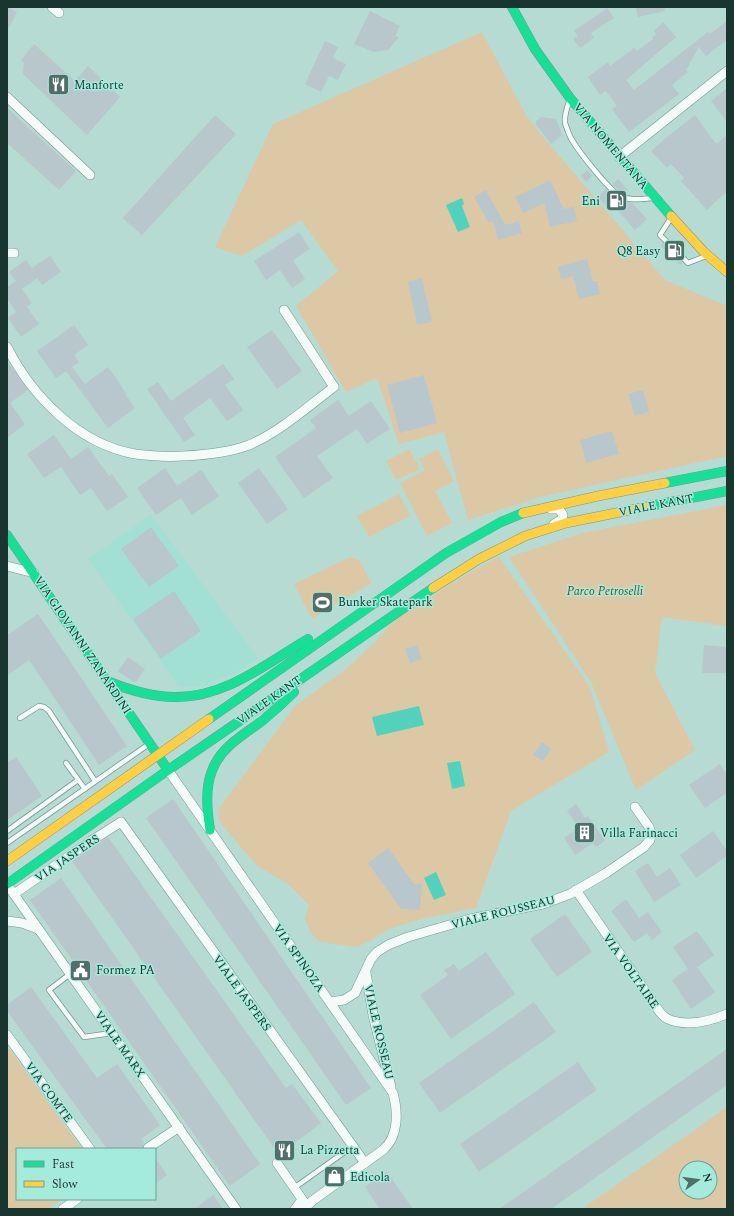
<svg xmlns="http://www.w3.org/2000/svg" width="734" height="1216" font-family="Spectral,serif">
<rect width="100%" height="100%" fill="#b5dbd3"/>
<path fill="#a3e0d4" d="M151,515l107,143 -25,16 -12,5 -27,8h-15l-91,-129z"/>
<g fill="#ddc8a6" fill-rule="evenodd">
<path d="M482,32l44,83 14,18 125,147 62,26v150l-187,41 -72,23 -24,-88 -45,12 -22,-66 -31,14 -50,-86 42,-35 -37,-51 -59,36 -27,-9 58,-123z"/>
<path d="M409,449l11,20 -24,11 -10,-19z"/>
<path d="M438,449l16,32 -19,10 17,32 -25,13 -27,-53 25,-13 -6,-11z"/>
<path d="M399,494l11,22 -41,21 -12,-21z"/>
<path d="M727,505v121l-65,-9 -7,56 40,77 -59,40 -45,-108 -82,-125 73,-24z"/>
<path d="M350,557l10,4 11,22 -59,36 -18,-35z"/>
<path d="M499,557l91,130 19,65 -98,59 -35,97 -54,11 -33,10 -23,14 -10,4 -36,-5 -9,-9 -6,-13 4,-15 -22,-22 -30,-17 -35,-41 -4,-8 2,-10 75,-101 51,-37 31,-29 16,-19 68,-43z"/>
<path d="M7,1046l75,103h-65v50h46l-15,10h-41z"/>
<path d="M727,1107v102h-145zM686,1168h24v24h-24z"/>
</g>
<g fill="#52d1bd">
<path d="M462,198l2,6 -2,2 8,21 -12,5 -12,-27z"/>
<path d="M419,706l5,19 -47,11 -5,-19z"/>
<path d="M460,761l5,25 -13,3 -5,-26z"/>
<path d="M436,872l10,23 -12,5 -10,-22z"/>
</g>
<g fill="#b8c7cc">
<path d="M7,7l10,5 -10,19z"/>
<path d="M636,7h28l1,4 -27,6z"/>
<path d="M607,8l7,10 -23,15 3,5 -14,10 -7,-9 5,-3 -4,-5z"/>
<path d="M370,11l30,15 -5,10 4,1 -11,13 -14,2 -20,-8z"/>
<path d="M727,21v19l-21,16 -7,-9 -13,23 2,2 -16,13 7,9 -50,38 -17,-23 5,-3 -11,-15 -6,4 -12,-18 20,-15 2,4 24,-18 3,3 16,-12 -1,-1 4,-4 -2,-3 9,-9 13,15 -50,43 8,10 74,-58 2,2z"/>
<path d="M325,41l13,6 -5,11 13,6 -8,16 -9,-4 -8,16 -16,-8z"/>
<path d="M34,44l41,37 13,-15 32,31 -33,38 -64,-61 1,-11 -3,-3z"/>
<path d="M727,88v34l-16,-21z"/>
<path d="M7,108l69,63 -17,19 -52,-47z"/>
<path d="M215,115l21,19 -94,101 -19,-17z"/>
<path d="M695,115l21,29 11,-9v56l-20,19 -26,-29 3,-3 -13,-14 -4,4 -16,-17 16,-14z"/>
<path d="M541,117l15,2 6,16 -11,9 -16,-21z"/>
<path d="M587,170l5,6 -6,6 -5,-6z"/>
<path d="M618,179l10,11 -4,4 -12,-10z"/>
<path d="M550,180l14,29 10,-2 3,14 -27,6 -6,-24 -21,10 -8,-16z"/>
<path d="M606,189l12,10 14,4 15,16 -12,11 -22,-25 -4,4 -11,-12z"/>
<path d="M486,190l19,35 14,-4 3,12 -24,7 -5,-19 -4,2 -15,-26z"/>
<path d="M299,232l11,17 -17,11 12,19 -13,9 -12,-18 -14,10 -12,-19z"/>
<path d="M663,243l20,20 -3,2 -19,-19z"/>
<path d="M50,256l11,16 -19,13 -5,-7 -15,11 10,14 -5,4 12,17 -18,13 -13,-19 8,-6 -9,-13v-12l9,-6 -7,-9 17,-12 6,8z"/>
<path d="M587,259l6,22h4l3,13 -21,5 -6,-23 -12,3 -3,-12z"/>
<path d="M422,278l10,44 -15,3 -9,-43z"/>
<path d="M74,325l14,20 -14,10 5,7 -7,5 13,17 23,-17 18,26 -1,1 10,14 -27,20 -42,-57 -10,7 -19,-27z"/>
<path d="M272,330l30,41 -25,18 -30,-42z"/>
<path d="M7,361l21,29 -18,13 15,21 -18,14z"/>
<path d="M223,364l11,15 -9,6 18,25 -16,11 -17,-23 -27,20 12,17 -11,7 -37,-53 11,-7 13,19z"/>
<path d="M424,375l13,48 -37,10 -13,-48z"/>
<path d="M643,390l6,22 -14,4 -7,-22z"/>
<path d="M338,400l11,16 22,-15 19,28 -23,15 -10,-15 -40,27 16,22 -29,20 -29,-41 41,-29 -6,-8z"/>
<path d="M612,431l7,23 -33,9 -6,-23z"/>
<path d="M54,435l17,24 17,-12 21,29 3,-2 16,23 -21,14 -16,-23 -11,7 -19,-28 -17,11 -17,-24z"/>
<path d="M165,468l12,18 24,-16 18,26 -27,19 -11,-17 -25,17 -19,-27z"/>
<path d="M259,468l29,41 -21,15 -29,-41z"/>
<path d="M151,527l28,39 -30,21 -28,-38z"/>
<path d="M174,591l27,40 -40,28 -28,-40z"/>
<path d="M38,614l89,132 -28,19 -70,-105 -22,16v-41z"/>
<path d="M417,645l5,14 -12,4 -5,-14z"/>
<path d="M704,645l23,2v26h-25z"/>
<path d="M128,657l17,12 -9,13 -4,-1 -14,-10z"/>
<path d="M542,742l9,7 -8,12 -10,-6z"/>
<path d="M16,757l26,39 -35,24v-57z"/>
<path d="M720,764l7,11v18l-22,15 -16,-23z"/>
<path d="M173,799l198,289 -25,17 -200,-287z"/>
<path d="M576,804l9,14 3,-2 17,25 -9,6 -3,-4 -18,12 -11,-17 15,-10 -12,-17z"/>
<path d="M713,831l14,20v5l-31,22 -16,-23z"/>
<path d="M108,837l178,251 6,-4 29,39 -42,32 -207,-294z"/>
<path d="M388,848l26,36h8l-2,26 -19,-1 -33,-46z"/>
<path d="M648,863l9,14 13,-9 11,17 -27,17 -19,-31z"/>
<path d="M61,878l199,286 -30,22 -200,-286z"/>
<path d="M626,899l13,19 9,-6 14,20 -10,8 -5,-7 -13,9 -23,-31z"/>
<path d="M565,914l27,38 -35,25 -27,-38z"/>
<path d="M697,931l17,24 -17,12 18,25 -24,17 -19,-29 16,-11 -15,-22z"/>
<path d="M486,952l29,42 -64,45 -31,-44 28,-20 -4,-5 10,-6 5,7z"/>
<path d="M31,987l66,91 20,-14 43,61 -19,14 3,4 -2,6h-35l-100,-138v-6z"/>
<path d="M534,1002l22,30 -116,81 -21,-30z"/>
<path d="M727,1049v36l-176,124h-52z"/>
<path d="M578,1062l19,28 -118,82 -19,-28z"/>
<path d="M155,1158l12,17 -12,9z"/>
<path d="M387,1172l26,37h-33l-15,-22z"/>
<path d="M213,1195l10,14h-29z"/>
</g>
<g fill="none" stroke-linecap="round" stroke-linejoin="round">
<defs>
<g id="lane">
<path d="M570,99c-3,8 -6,16 -5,24 2,6 4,12 7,17 7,12 37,50 48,56 10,5 22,3 33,2"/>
<path d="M671,218l-11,17 28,28 18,-7"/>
<path d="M20,718l19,-12 5,1 5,4 46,70"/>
<path d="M66,763l19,26"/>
<path d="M7,831l71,-51"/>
<path d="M7,843l142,-99"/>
<path d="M70,974l-21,16 35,47 28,-4"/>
<path d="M294,1188l59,-42"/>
</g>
<g id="street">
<path d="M52,7l7,6"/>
<path d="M7,97l83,78"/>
<path d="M619,157l108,-86"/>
<path d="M7,253h7"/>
<path d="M7,347c25,49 71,97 128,107 16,2 33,3 48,2 22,-1 45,-3 66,-11 31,-13 58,-38 85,-58l-50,-77"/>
<path d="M551,509h8l4,6 -1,4 -8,5"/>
<path d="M7,566l27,7"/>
<path d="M168,770l225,323c5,19 6,43 -10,57l-71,51 -8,8"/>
<path d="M11,890l225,319"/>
<path d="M576,890l81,118c3,5 7,9 11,11 18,8 42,2 59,-5"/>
<path d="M14,894l77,-53 30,-19 244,341"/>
<path d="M7,921l15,2 16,6"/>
<path d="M366,973l7,42 18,72"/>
<path d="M330,1002l14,-2 11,-7 16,-34 6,-7 11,-7 20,-8 62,-18 73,-15 27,-10 36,-21 38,-26 6,-7 1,-7 -2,-6 -14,-20"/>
<path d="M7,1035l83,114"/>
<path d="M148,1148l31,-21"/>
<path d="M277,1163l29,42"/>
<path d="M63,1209l14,-10"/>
<path d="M295,1209l7,-9"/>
</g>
<g id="fast">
<path d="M512,7l23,42 35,49 101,118"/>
<path d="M665,483l62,-12"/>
<path d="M645,507l82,-16"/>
<path d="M7,535l161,235"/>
<path d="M107,681c22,9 44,16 68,16 50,1 92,-34 133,-58"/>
<path d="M209,719l237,-166 55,-31 22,-9"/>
<path d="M210,830c-5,-32 -6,-62 20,-85 10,-9 21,-16 32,-24 11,-9 22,-19 32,-29"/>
<path d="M7,884l154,-109 272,-187"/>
</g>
<g id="slow">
<path d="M671,216l33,36 23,20"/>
<path d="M523,513l75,-17 67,-13"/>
<path d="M433,588l46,-29 46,-23 41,-13 79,-16"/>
<path d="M7,861l202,-142"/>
</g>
</defs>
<use href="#lane" stroke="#789791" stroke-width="6"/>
<use href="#street" stroke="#789791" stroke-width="10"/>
<use href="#fast" stroke="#789791" stroke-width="10"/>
<use href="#slow" stroke="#789791" stroke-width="10"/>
<use href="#lane" stroke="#f4faf8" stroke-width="4.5"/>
<use href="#street" stroke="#f4faf8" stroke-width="9"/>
<use href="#fast" stroke="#16e098" stroke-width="9"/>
<use href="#slow" stroke="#ffcf43" stroke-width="9"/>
</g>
<defs>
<symbol id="restaurant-square" viewBox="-11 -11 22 22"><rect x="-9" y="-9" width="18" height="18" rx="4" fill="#4f6f68" stroke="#a5ebdb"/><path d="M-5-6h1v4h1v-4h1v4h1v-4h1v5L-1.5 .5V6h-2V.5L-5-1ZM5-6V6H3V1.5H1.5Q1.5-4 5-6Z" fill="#fff"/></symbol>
<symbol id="fuel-square" viewBox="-11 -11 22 22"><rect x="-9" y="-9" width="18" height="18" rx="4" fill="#4f6f68" stroke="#a5ebdb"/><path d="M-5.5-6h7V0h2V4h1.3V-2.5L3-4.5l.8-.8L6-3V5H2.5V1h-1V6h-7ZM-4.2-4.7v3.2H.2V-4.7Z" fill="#fff"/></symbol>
<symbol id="stadium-square" viewBox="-11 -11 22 22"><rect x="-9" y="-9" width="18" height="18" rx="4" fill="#4f6f68" stroke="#a5ebdb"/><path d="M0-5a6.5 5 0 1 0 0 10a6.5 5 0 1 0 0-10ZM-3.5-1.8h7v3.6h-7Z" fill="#fff"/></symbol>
<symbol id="building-square" viewBox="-11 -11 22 22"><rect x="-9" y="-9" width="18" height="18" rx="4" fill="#4f6f68" stroke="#a5ebdb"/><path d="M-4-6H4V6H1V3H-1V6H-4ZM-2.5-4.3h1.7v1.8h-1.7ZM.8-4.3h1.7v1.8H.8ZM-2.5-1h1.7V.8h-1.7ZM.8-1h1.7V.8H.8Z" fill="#fff"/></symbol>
<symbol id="civic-square" viewBox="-11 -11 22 22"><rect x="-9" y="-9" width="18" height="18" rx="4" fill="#4f6f68" stroke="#a5ebdb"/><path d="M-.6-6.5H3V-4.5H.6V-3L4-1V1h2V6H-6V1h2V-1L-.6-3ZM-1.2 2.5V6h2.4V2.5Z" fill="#fff"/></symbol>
<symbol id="shop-square" viewBox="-11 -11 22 22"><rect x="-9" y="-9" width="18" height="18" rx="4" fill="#4f6f68" stroke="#a5ebdb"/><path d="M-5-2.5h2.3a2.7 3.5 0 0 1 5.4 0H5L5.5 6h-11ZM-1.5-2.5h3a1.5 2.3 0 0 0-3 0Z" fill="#fff"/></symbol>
</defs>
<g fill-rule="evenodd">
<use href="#restaurant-square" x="46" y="72" width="25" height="25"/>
<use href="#fuel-square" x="604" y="188" width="25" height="25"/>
<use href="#fuel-square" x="662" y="238" width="25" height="25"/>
<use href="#stadium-square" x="310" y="590" width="25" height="25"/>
<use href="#building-square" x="572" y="820" width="25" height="25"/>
<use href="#civic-square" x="68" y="958" width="25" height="25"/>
<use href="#restaurant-square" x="272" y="1138" width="25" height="25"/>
<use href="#shop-square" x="322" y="1164" width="25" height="25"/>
</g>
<g text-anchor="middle" stroke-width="3" stroke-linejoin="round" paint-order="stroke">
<g font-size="12" fill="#18352f" stroke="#a5ebdb" text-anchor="start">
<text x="74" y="89">Manforte</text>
<text x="600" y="205" text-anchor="end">Eni</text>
<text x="660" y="255" text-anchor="end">Q8 Easy</text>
<text x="338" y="606">Bunker Skatepark</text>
<text x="600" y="837">Villa Farinacci</text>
<text x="96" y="974">Formez PA</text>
<text x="300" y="1154">La Pizzetta</text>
<text x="350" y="1181">Edicola</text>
</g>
<g font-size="12" fill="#18352f" stroke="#a5ebdb">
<text transform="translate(611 146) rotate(50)" y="4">VIA NOMENTANA</text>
<text transform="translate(656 505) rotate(-11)" y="4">VIALE KANT</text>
<text transform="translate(83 645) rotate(56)" y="4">VIA GIOVANNI ZANARDINI</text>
<text transform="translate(269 700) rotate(-35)" y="4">VIALE KANT</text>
<text transform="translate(67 858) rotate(-34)" y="4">VIA JASPERS</text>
<text transform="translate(503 912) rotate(-14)" y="4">VIALE ROUSSEAU</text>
<text transform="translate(299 958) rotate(55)" y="4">VIA SPINOZA</text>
<text transform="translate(631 971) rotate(55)" y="4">VIA VOLTAIRE</text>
<text transform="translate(242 993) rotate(54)" y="4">VIALE JASPERS</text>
<text transform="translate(379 1032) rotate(77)" y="4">VIALE ROSSEAU</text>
<text transform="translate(120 1044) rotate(55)" y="4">VIALE MARX</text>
<text transform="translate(49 1092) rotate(54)" y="4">VIA COMTE</text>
</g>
<g font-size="12" font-style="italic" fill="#714621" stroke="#a5ebdb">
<text x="605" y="595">Parco Petroselli</text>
</g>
</g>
<rect width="734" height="1216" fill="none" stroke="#18352f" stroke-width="16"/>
<rect x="16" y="1148" width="140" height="52" fill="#a5ebdb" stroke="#6da296"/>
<rect x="24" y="1161" width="20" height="6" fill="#16e098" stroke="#6da296"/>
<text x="52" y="1168" font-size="12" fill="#18352f">Fast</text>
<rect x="24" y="1181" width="20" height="6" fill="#ffcf43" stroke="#6da296"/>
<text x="52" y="1188" font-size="12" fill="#18352f">Slow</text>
<g transform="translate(698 1180) rotate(76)"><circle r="19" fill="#a5ebdb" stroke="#6da296"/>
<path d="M0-3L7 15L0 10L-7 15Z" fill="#4f6f68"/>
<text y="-6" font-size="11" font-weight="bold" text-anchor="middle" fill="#18352f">N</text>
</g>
</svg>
